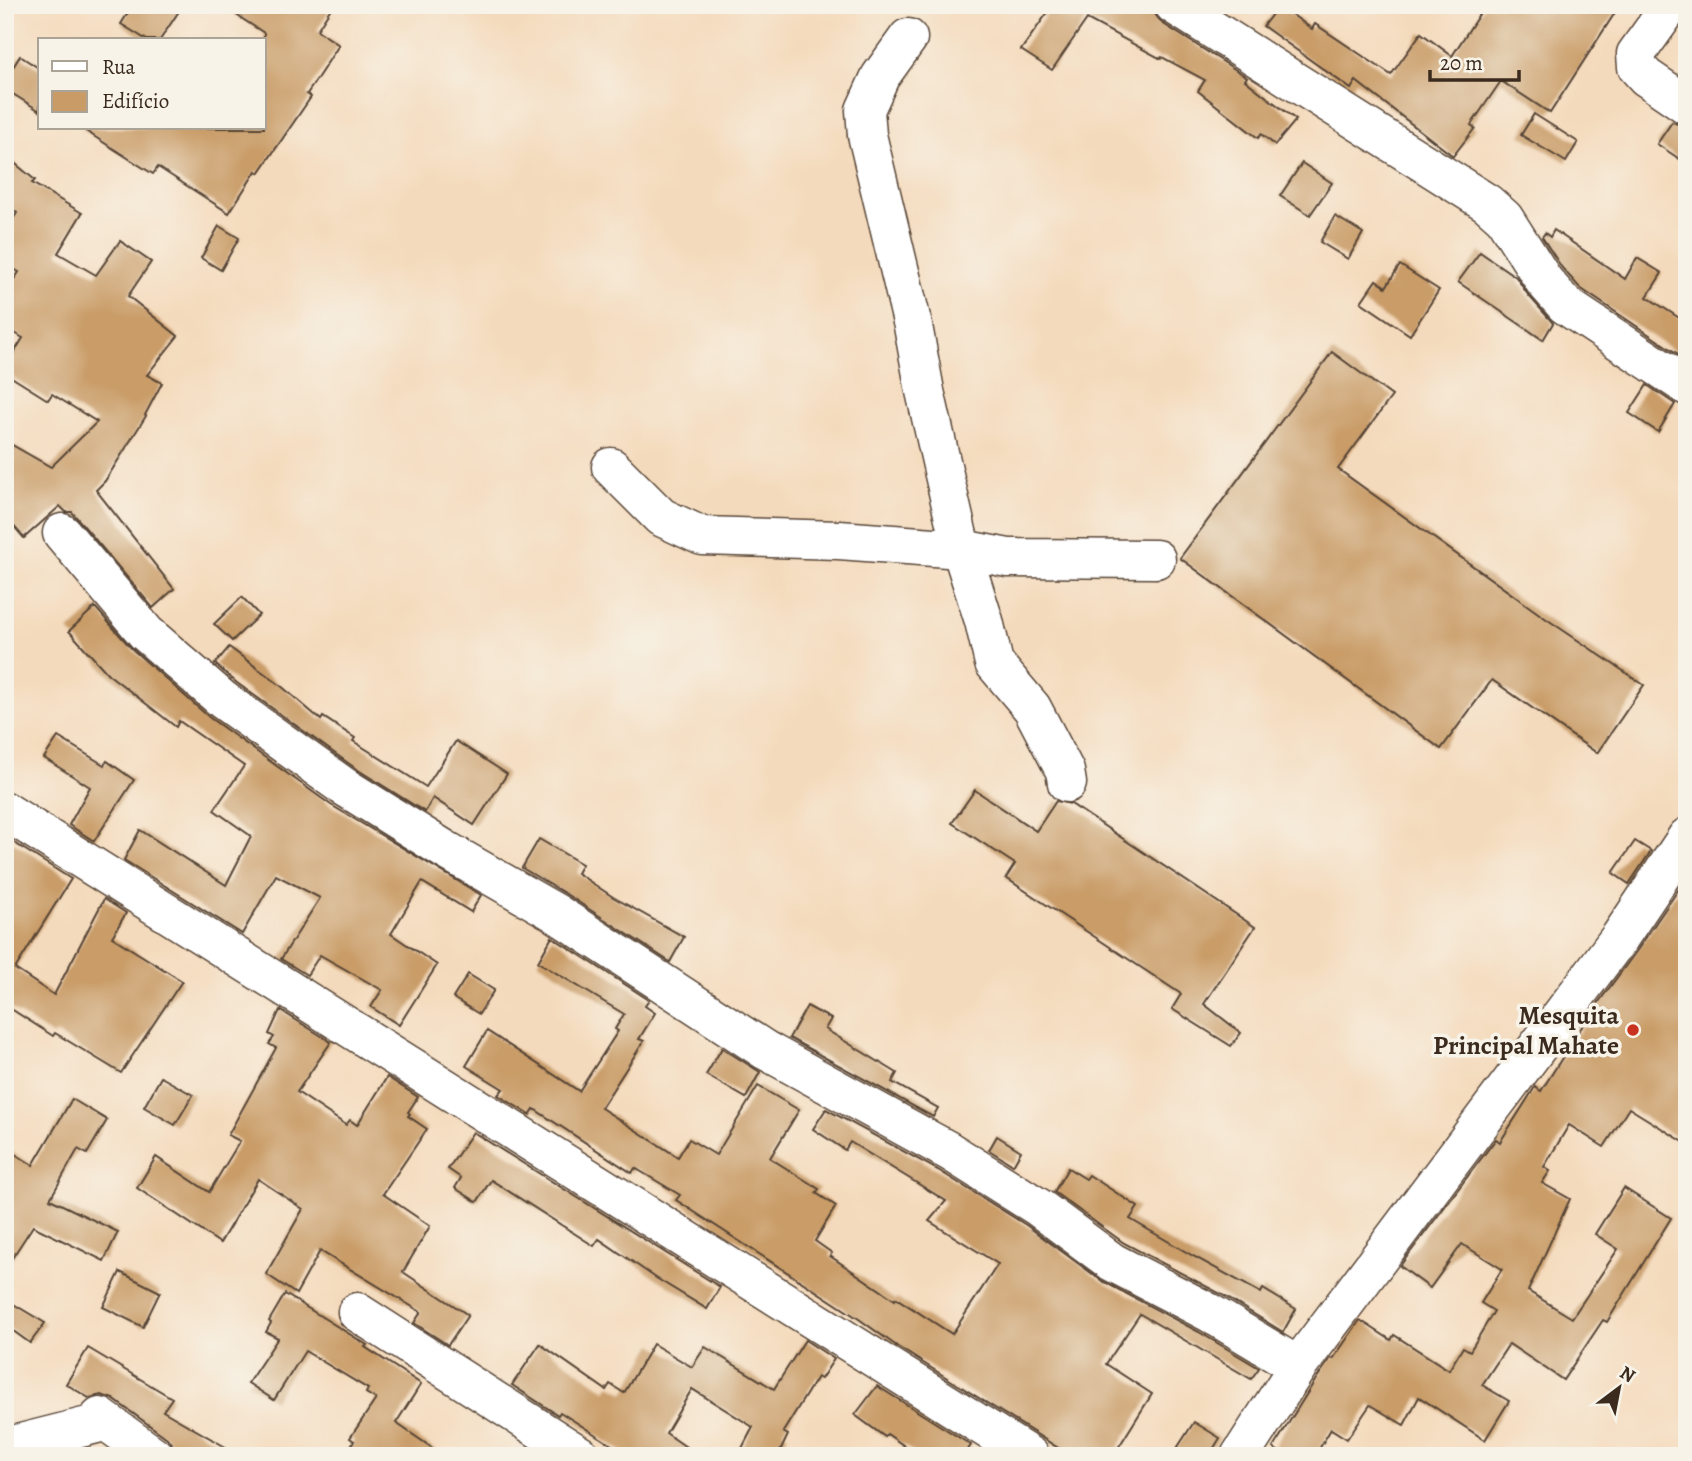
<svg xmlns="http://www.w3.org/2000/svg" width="1692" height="1461" font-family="Alegreya,serif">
<rect width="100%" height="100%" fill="#f7f3e8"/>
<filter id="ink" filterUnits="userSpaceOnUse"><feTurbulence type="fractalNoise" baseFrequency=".0143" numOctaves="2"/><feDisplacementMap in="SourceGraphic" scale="14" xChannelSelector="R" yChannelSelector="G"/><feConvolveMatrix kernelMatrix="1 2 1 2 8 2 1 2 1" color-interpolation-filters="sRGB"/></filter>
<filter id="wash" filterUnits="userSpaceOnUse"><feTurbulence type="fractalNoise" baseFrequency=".00686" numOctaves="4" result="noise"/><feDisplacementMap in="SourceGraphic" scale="28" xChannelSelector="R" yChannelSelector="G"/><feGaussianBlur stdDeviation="1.57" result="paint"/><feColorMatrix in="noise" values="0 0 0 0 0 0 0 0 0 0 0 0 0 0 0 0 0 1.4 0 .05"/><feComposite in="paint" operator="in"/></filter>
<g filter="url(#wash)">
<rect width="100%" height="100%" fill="#f4dabc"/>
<g id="blocks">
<g fill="#c99c67">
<path d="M133,5h50l-23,35h-13l-26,-16z"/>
<path d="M221,5h112l-16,25 22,15 -32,49 4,3 -52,76 -3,-2 -27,42 -71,-46 -5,7 -72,-46h183v-95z"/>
<path d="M1053,5h87l14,8 8,10 85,54 -2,3 51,40 -21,25 -14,-11 -3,4 -60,-47 7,-11 -43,-23 -1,2 -74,-40 -35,51 -31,-20z"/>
<path d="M1279,5l33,24 3,-5 76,51 30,-42 31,23 33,-51h135l-70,108 -49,-32 -30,44 4,3 -22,28 -97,-75 -5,8 -88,-63z"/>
<path d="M20,56l20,13v42l-35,-22v-9z"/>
<path d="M1534,114l44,28 -12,20 -45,-27z"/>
<path d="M1672,122l15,5v37l-30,-20z"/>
<path d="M5,155l30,25 -3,3 50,30 -24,40 38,22 24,-34 31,21 -23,34 50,40 -31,39 15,8 -17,32 1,1 -41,65 -9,9 78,99 -21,19 -81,-96h-6l-6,-6 -36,32 -19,-22v-75l46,26 46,-45 -45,-28 -4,6 -43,-27v-6l18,-29 -18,-11v-33l14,-22 -14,-8v-32l12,-19 -6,-5 -6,7z"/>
<path d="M1302,163l30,20 -22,32 -30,-19z"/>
<path d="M1335,216l28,17 -15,26 -28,-17z"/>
<path d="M219,226l20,12 -18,32 -20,-12z"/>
<path d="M1554,230l71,49 12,-21 25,15 -15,24 40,26v37l-107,-72 -18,-20 -20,-31 3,-4 5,4z"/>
<path d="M1480,252l36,25 12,18 25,28 -10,17 -85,-58z"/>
<path d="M1400,265l39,25 -29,45 -49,-33 15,-22 10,7z"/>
<path d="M1332,352l60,44 -54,73 207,149 99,67 -47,68 -105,-73 -51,69 -261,-191z"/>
<path d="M1647,385l28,19 -17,28 -29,-19z"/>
<path d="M242,597l17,18 -27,26 -18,-17z"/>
<path d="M95,607l37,42 78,69 121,87 150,90 -10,17 -49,-30 -31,52 46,31 -38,60 -28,-18 11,-17 -62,-35 -13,20 -26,-16 39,-61 -44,-23 -34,59 -118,-74 16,-30 86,55 25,-49 -37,-26 30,-44 -65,-45 -3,6 -68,-53 -39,-43z"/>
<path d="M229,647l51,38 41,35 2,-3 32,21 -2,3 73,46 30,-46 51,33 -33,51 -41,-27 -8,14 -70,-44 -118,-85 -22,-19z"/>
<path d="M58,737l46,28 3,-4 27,19 -40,61 -25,-16 21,-38 -46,-29z"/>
<path d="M975,790l61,41 20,-30 15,3 184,123 -51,77 37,29 -10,13 -59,-37 9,-15 -175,-116 9,-14 -63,-41z"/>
<path d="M5,837l66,42 -56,90 39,26 50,-96 22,14 -14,24 70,44 -61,92 -66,-40 -2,3 -48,-31z"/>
<path d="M539,839l43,25 -5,9 36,24 71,40 -14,25 -104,-68 -44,-26z"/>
<path d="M1635,841l16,10 -22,33 -16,-11z"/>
<path d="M1687,877v267l-58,-36 -25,39 -35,-22 -25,42 6,4 -8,12 28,16 -42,92 44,27 46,-69 -23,-15 29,-46 47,30 -64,104 -4,-2 -40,60 -54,-36 -27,41 27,16 -24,39 -66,-43 -15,28 -34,-20 -23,34 -16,-10 -16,27h-29l-13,-8 43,-69 15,-21 2,1 27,-39 31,20 3,-5 55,35 14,-23 7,4 24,-40 -13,-8 21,-34 -40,-25 -32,44 -30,-22 96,-127 4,3 35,-55 6,4 49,-77 48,-65z"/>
<path d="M552,937l97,63 -4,6 10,7 -16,26 5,2 -43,67 77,49 11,-18 27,16 42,-69 41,24 -29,48 49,31 -3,4 20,13 -21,35 17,12 -2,3 65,44 1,-2 56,36 46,-70 -69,-43 17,-20 -96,-59 -5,8 -32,-21 13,-20 112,61 88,55 76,56 97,51 60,36 -8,11 -111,-65 -34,50 46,30 -39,62h-42l-173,-109 -39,-28 -183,-119 4,-5 -45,-27 -3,5 -98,-64 -4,6 -32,-20 5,-6 -37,-23 21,-35 92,60 39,-60 -3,-2 9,-15 -86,-52z"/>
<path d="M468,974l26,16 -15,24 -26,-16z"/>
<path d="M807,1006l24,13 -6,10 72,44 -5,9 46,26 -5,9 -144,-79z"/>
<path d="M280,1010l51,32 -34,50 49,33 4,-5 7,5 30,-48 31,20 -10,15 2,2 -2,2 19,13 -44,65 47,32 -27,46 65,43 -20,30 -34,-22 7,-11 -101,-61 -24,43 -30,-20 37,-65 -45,-30 -38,64 -83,-55 19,-31 53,35 31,-51 -12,-6 48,-87 -7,-4 5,-7 -5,-3z"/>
<path d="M722,1048l38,24 -14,26 -40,-23z"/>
<path d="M161,1077l32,18 -18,30 -31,-18z"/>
<path d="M72,1099l35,21 -20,34 -9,-5 -28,50 68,33 -14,29 -71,-35 -28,43v-121l28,17z"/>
<path d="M473,1132l247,155 -13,22 -51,-31 -57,-39 -5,7 -103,-66 -14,22 -22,-14 6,-10 -13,-9z"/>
<path d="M997,1136l24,15 -8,14 -24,-15z"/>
<path d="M1068,1168l18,11 3,-4 49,32 -8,12 63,37 68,37 2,-4 33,20 -13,23 -62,-38 -97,-51 -70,-51z"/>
<path d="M120,1272l40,20 -17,35 -40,-20z"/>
<path d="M285,1294l82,51 -2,2 56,37 -25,39 48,33h-100l10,-15 -4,-3 26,-39 -10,-6 2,-4 -63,-38 -31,49 -26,-17 30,-45 -12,-6 5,-9 -2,-2z"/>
<path d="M5,1299l40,24 -15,20 -25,-18z"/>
<path d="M805,1340l29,19 -13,20 -4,-2 -34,55 5,3 -10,21h-40l15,-29 -61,-38 -26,44 33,23h-70l-69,-44 -2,3 -46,-30 28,-41 66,46 4,-6 14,9 29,-49 39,23 13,-20 69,42z"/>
<path d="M88,1348l84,50 -9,13 78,45h-52l-15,-9 -7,-9 -54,-39 -12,-4 -12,3 -23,-14z"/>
<path d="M877,1386l94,59 -7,11h-45l-32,-22 -2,3 -30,-22z"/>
<path d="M1194,1422l26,16 -11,18h-37z"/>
</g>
</g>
</g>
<g filter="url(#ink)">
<use href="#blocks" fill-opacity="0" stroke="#574436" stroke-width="2"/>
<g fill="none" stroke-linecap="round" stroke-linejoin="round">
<defs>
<g id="minor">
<path d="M1174,5l313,198 17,15 40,63 21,24 122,81"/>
<path d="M1671,5l-35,49 1,13 9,10 41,28"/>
<path d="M908,38l-28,39 -15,33 2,25 46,191 12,65 36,158 23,72 10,42 38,45 33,63 2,12"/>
<path d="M611,467l50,50 41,19 137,4 122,9 47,9 148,1"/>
<path d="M62,533l84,100 77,67 120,86 101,63 110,63 211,138 184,101 89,56 74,55 98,51 88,53"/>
<path d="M5,811l1025,645"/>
<path d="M357,1312l224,144"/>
<path d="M5,1447l91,-23 4,-7 54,39"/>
<path d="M1240,1456l58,-90 322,-429 67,-100"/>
</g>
</defs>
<use href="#minor" stroke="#574436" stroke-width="41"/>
<use href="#minor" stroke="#fff" stroke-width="38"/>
</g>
</g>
<circle fill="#c8321e" stroke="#f7f3e8" stroke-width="2.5" cx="1633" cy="1030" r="7"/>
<g text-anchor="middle" stroke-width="7" stroke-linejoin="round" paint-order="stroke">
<g font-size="26" font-weight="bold" fill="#3b2a1e" stroke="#f7f3e8" text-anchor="end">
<text x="1619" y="1024">Mesquita<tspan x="1619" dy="30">Principal Mahate</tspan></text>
</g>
</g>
<rect width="1692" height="1461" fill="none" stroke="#f7f3e8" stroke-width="28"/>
<rect x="38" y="38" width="228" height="91" fill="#f7f3e8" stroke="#aca397" stroke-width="2"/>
<rect x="52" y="61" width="35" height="10" fill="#ffffff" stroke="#aca397" stroke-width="2"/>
<text x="102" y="74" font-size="21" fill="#3b2a1e">Rua</text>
<rect x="52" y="91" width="35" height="21" fill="#c99c67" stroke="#aca397" stroke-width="2"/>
<text x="102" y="108" font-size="21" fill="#3b2a1e">Edifício</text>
<g transform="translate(1619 1388) rotate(32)" stroke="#f7f3e8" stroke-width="5" paint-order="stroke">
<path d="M0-5L12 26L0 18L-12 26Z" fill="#3b2a1e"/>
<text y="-10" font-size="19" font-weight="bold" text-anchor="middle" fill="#3b2a1e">N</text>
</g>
<path d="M1430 70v10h89v-10" fill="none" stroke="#3b2a1e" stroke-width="3.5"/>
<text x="1440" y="70" font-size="21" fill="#3b2a1e" stroke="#f7f3e8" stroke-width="5" paint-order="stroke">20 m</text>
</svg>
